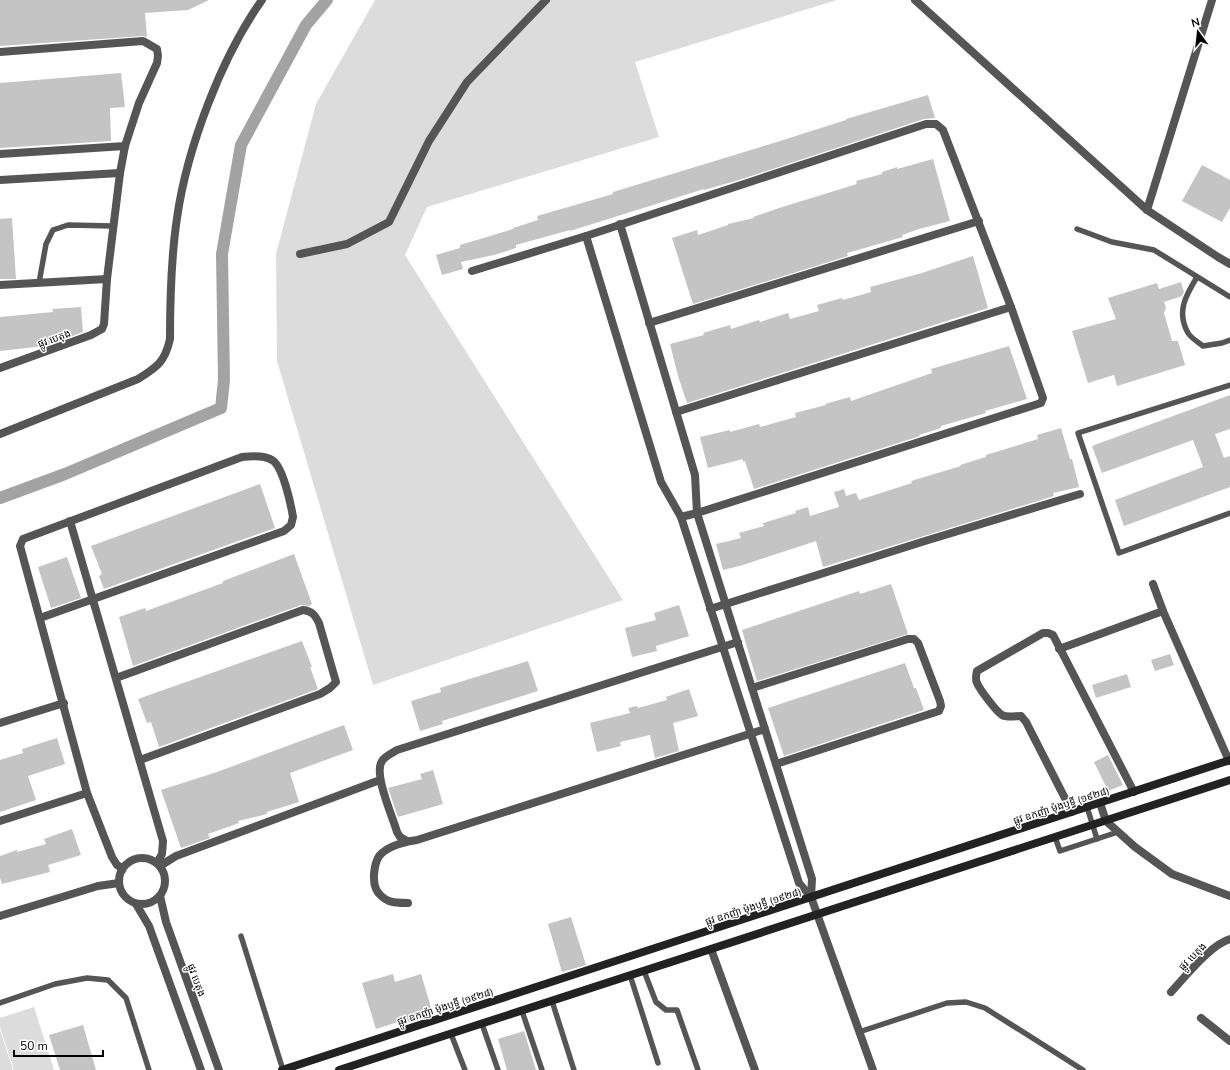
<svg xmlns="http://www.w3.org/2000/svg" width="1230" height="1070" font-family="'Nunito Sans','Noto Sans Khmer',sans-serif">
<rect width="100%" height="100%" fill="#fff"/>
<g fill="#dcdcdc">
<path d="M375,0h462l-202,62 24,75 -232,70 -22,48 218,345 -250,85 -96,-324 -1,-107 40,-150z"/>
<path d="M34,1007l20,63h-40l-14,-43v-9z"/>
<path d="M0,1030l13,40h-13z"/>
</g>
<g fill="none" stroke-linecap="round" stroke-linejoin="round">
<path stroke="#a3a3a3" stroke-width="12" d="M0,498l65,-24 156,-66 3,-28 -2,-126 19,-109 65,-120 21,-25"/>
</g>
<g fill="#c4c4c4">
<path d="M0,0h209l-21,10 -43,3 2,24 -4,-1 -143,10z"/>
<path d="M121,73l4,34 -15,1 1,33 -111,7v-65z"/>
<path d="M928,95l7,23 -11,1 -185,61 -35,10v-1l-134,42v-1l-54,15v3l-22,7 -33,7 2,7 -21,6 -6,-20 24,-7v-3l53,-16v-1l25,-8 -1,-4 76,-22v-2l164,-50 69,-22v-1z"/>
<path d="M933,159l17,62 -31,8 -17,6 1,2 -56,16 1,3 -155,48 -21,-66 25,-8 1,5 30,-10v-1l26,-6 -1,-1 26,-9 78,-24 -1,-3 26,-7v-2l15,-5v2z"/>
<path d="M1202,165l28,15v28l-8,14 -40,-21z"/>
<path d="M12,218l4,61h-16v-60z"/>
<path d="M973,256l15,52 -301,95 -9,-27 -8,-32 34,-9 -1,-2 27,-8 1,4 28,-9 1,2 28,-9 2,6 29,-8 -2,-6 25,-7 1,2 28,-8 -1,-5 52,-14z"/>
<path d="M1181,282l3,10 -2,4 -18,6 2,6 -2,5 8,28h6l7,24 -68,21 -3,-11 -26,8 -16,-52 44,-12 -8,-21 49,-15 2,6z"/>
<path d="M81,307l2,25 -16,6 -16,1v5l-7,2 -44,5v-34l53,-5 -1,-3z"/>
<path d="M1009,346l18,53 -42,12 1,2 -45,13v2l-22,7 1,1 -166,53 -9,-28 -2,1v-3l-35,9 -8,-31 30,-7v2l29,-8 1,3 36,-10 -1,-4 31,-8 -1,-1 25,-7 1,4 81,-28 -1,-4z"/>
<path d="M1230,395v34l-15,5 9,24 6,-2v31l-106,39 -9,-26 88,-33 -10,-27 -91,33 -10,-27z"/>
<path d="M1061,428l9,31h2l7,28 -26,6 1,3 -231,71 -7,-26 -73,24 -20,5 -7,-26 25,-6 -2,-5 25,-7 -1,-3 33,-10 -1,-2 13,-4 2,9 29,-9 -5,-15 10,-3 2,7 10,-3 3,7 53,-17 -1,-2 50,-15 -1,-1 26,-8v-2l52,-16 -1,-4z"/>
<path d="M260,484l15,44 -171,61 -5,-13 3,-2 -11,-28z"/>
<path d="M294,554l18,50 -3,2 -8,-1 -168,61 -14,-49 26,-9 1,3 77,-28v-2z"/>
<path d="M67,557l14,41 -30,10 -13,-41z"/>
<path d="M891,584l17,50 -151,47 -15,-51 117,-39 1,3z"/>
<path d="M679,605l10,31 -33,10 1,5 -25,6 -7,-29 31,-8 -2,-7z"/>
<path d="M302,641l10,26h-2l8,22 -159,58 -8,-25 -4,1 -9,-24z"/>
<path d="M1170,654l4,11 -19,6 -4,-11z"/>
<path d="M528,661l10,30 -96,30 1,3 -23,7 -9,-30 30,-9 -1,-4z"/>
<path d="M905,663l9,25h2l8,22 -140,46 -16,-48z"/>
<path d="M1127,674l4,13 -35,11 -4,-13z"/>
<path d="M689,689l9,27 -25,7 6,28 -24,7 -5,-23 -30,7 1,4 -24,6 -7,-29 40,-10 -2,-5 9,-2 1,2 29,-8 -1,-3z"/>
<path d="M344,725l9,25 -63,23 9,29 -32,10v2l-29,7 1,2 -31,11 2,4 -29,10 -20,-58 56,-18z"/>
<path d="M57,738l8,26 -37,12 8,24 -36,12v-52l23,-7 -1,-4z"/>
<path d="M1108,755l15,30 -15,6 -14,-29z"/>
<path d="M433,770l10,34 -45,13 -10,-29 34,-9 -2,-5z"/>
<path d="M72,829l9,26 -33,10 2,7 -48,12 -2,-6v-22l17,-6v2l29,-8 -2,-5z"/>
<path d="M571,917l15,48 -24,7 -14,-48z"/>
<path d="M393,974l2,8 26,-8 12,40 -25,8 -1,-3 -31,10 -14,-46z"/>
<path d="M83,1025l13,45h-36l-11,-35z"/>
<path d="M524,1031l12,39h-29l-9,-31z"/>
</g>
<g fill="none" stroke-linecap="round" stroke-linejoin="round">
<g stroke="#555" stroke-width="5.5">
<path d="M1077,229l35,13 42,8 76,47"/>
<path d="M1197,277c-11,18 -21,35 -9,56 3,5 10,9 15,13l19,-3 8,-3"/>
<path d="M39,283l7,-39 7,-14 15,-5 45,1"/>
<path d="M1230,385l-152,48 41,120 111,-40"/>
<path d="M1087,807l10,32"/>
<path d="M1055,837l5,14 58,-19"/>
<path d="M241,936l42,134"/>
<path d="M644,971l12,31 10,8h11l21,60"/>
<path d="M630,975l28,88"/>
<path d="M552,1001l22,69"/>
<path d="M0,1003l55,-19 32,-6 21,2 18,18 23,72"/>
<path d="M522,1011l20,59"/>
<path d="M482,1024l16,46"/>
<path d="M859,1032l88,-29 19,-1 19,6 98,62"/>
<path d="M451,1034l14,36"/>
</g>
<g stroke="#555" stroke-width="8">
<path d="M915,0l232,210 71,47 12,7"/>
<path d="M0,52l143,-11 14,8 1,7 -1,7 -18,40 -14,43 -5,27 -13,106 -3,45 -2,5 -11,6 -91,33"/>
<path d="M0,154l125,-8"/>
<path d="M0,180l120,-7"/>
<path d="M1147,210l65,-210"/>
<path d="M620,224l75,251 2,38 115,366 -1,18"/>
<path d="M586,236l75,246 20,35 118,366 12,14 62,173"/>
<path d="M300,254l47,-10 42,-22 40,-81 38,-59 79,-82"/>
<path d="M472,271l114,-35 340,-112h10l7,6 68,177 32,91 -2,5 -344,110 -16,4"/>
<path d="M0,285l107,-6"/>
<path d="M649,323l330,-102"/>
<path d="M676,412l335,-105"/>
<path d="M0,434l138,-55c19,-12 27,-17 32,-40 0,-40 1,-81 7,-121 10,-70 44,-160 85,-218"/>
<path d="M70,521l93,320 -1,13 -5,9"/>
<path d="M1153,584l10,27 66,150"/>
<path d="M710,609l215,-68 155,-47"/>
<path d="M40,618l244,-87 7,-6 2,-8c-2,-12 -10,-51 -21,-57 -8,-5 -21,-4 -30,-3l-219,82 -3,7 67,247 25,64 5,8 5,3v2"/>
<path d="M1059,649l104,-38"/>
<path d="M116,678l187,-68c9,1 12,5 16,13l17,59 -6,6 -10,6 -180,66"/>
<path d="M752,688l156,-49h6l4,4 22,58 1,5 -2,5 -163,53"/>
<path d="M0,723l64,-20"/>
<path d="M1100,803l6,18 29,26 37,27 58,22"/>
<path d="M1072,812l-46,-90 -5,-6c-6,0 -14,2 -19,-1 -6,-4 -22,-25 -25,-32 -2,-4 -1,-8 0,-12l66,-38h5l5,2 81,157"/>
<path d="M0,821l87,-28"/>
<path d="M407,841l-7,-4 -3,-5c-4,-15 -24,-58 -15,-71 3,-5 10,-8 15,-11l341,-108"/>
<circle cx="142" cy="881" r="23"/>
<path d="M160,866l16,-10 204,-76"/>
<path d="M160,896l6,26 53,148"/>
<path d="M408,903c-6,0 -14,0 -19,-2 -5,-2 -11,-7 -13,-12 -4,-9 -2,-30 6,-36 8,-7 24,-12 35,-13l348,-111"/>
<path d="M136,904l13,22 52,144"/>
<path d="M0,916l98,-30 21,-3"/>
<path d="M711,949l44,121"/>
<path d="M1171,992c14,-15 40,-48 59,-53"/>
<path d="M1201,1018l29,23"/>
</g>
<g stroke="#222" stroke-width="8">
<path d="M282,1070l948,-310"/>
<path d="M339,1070l891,-290"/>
</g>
</g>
<g text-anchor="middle" stroke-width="3" stroke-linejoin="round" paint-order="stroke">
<g font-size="10" fill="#000" stroke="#fff">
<text transform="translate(54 338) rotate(-20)" y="4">ផ្លូវ បេតុង</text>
<text transform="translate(1061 805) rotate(-18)" y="4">ផ្លូវ ឧកញ៉ា ម៉ុងឫទ្ធី (១៩២៨)</text>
<text transform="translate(753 906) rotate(-18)" y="4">ផ្លូវ ឧកញ៉ា ម៉ុងឫទ្ធី (១៩២៨)</text>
<text transform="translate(1192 956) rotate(-45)" y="4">ផ្លូវ បេតុង</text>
<text transform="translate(197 980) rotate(70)" y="4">ផ្លូវ បេតុង</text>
<text transform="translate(445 1006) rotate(-18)" y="4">ផ្លូវ ឧកញ៉ា ម៉ុងឫទ្ធី (១៩២៨)</text>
</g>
</g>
<g transform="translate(1198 32) rotate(345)" stroke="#ffffff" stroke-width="3" paint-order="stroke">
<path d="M0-3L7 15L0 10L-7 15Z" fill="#000000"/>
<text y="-6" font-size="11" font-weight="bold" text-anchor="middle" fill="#000000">N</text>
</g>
<path d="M14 1050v6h89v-6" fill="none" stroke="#000000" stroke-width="2"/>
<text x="20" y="1050" font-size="12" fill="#000000" stroke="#ffffff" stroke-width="3" paint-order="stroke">50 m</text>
</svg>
